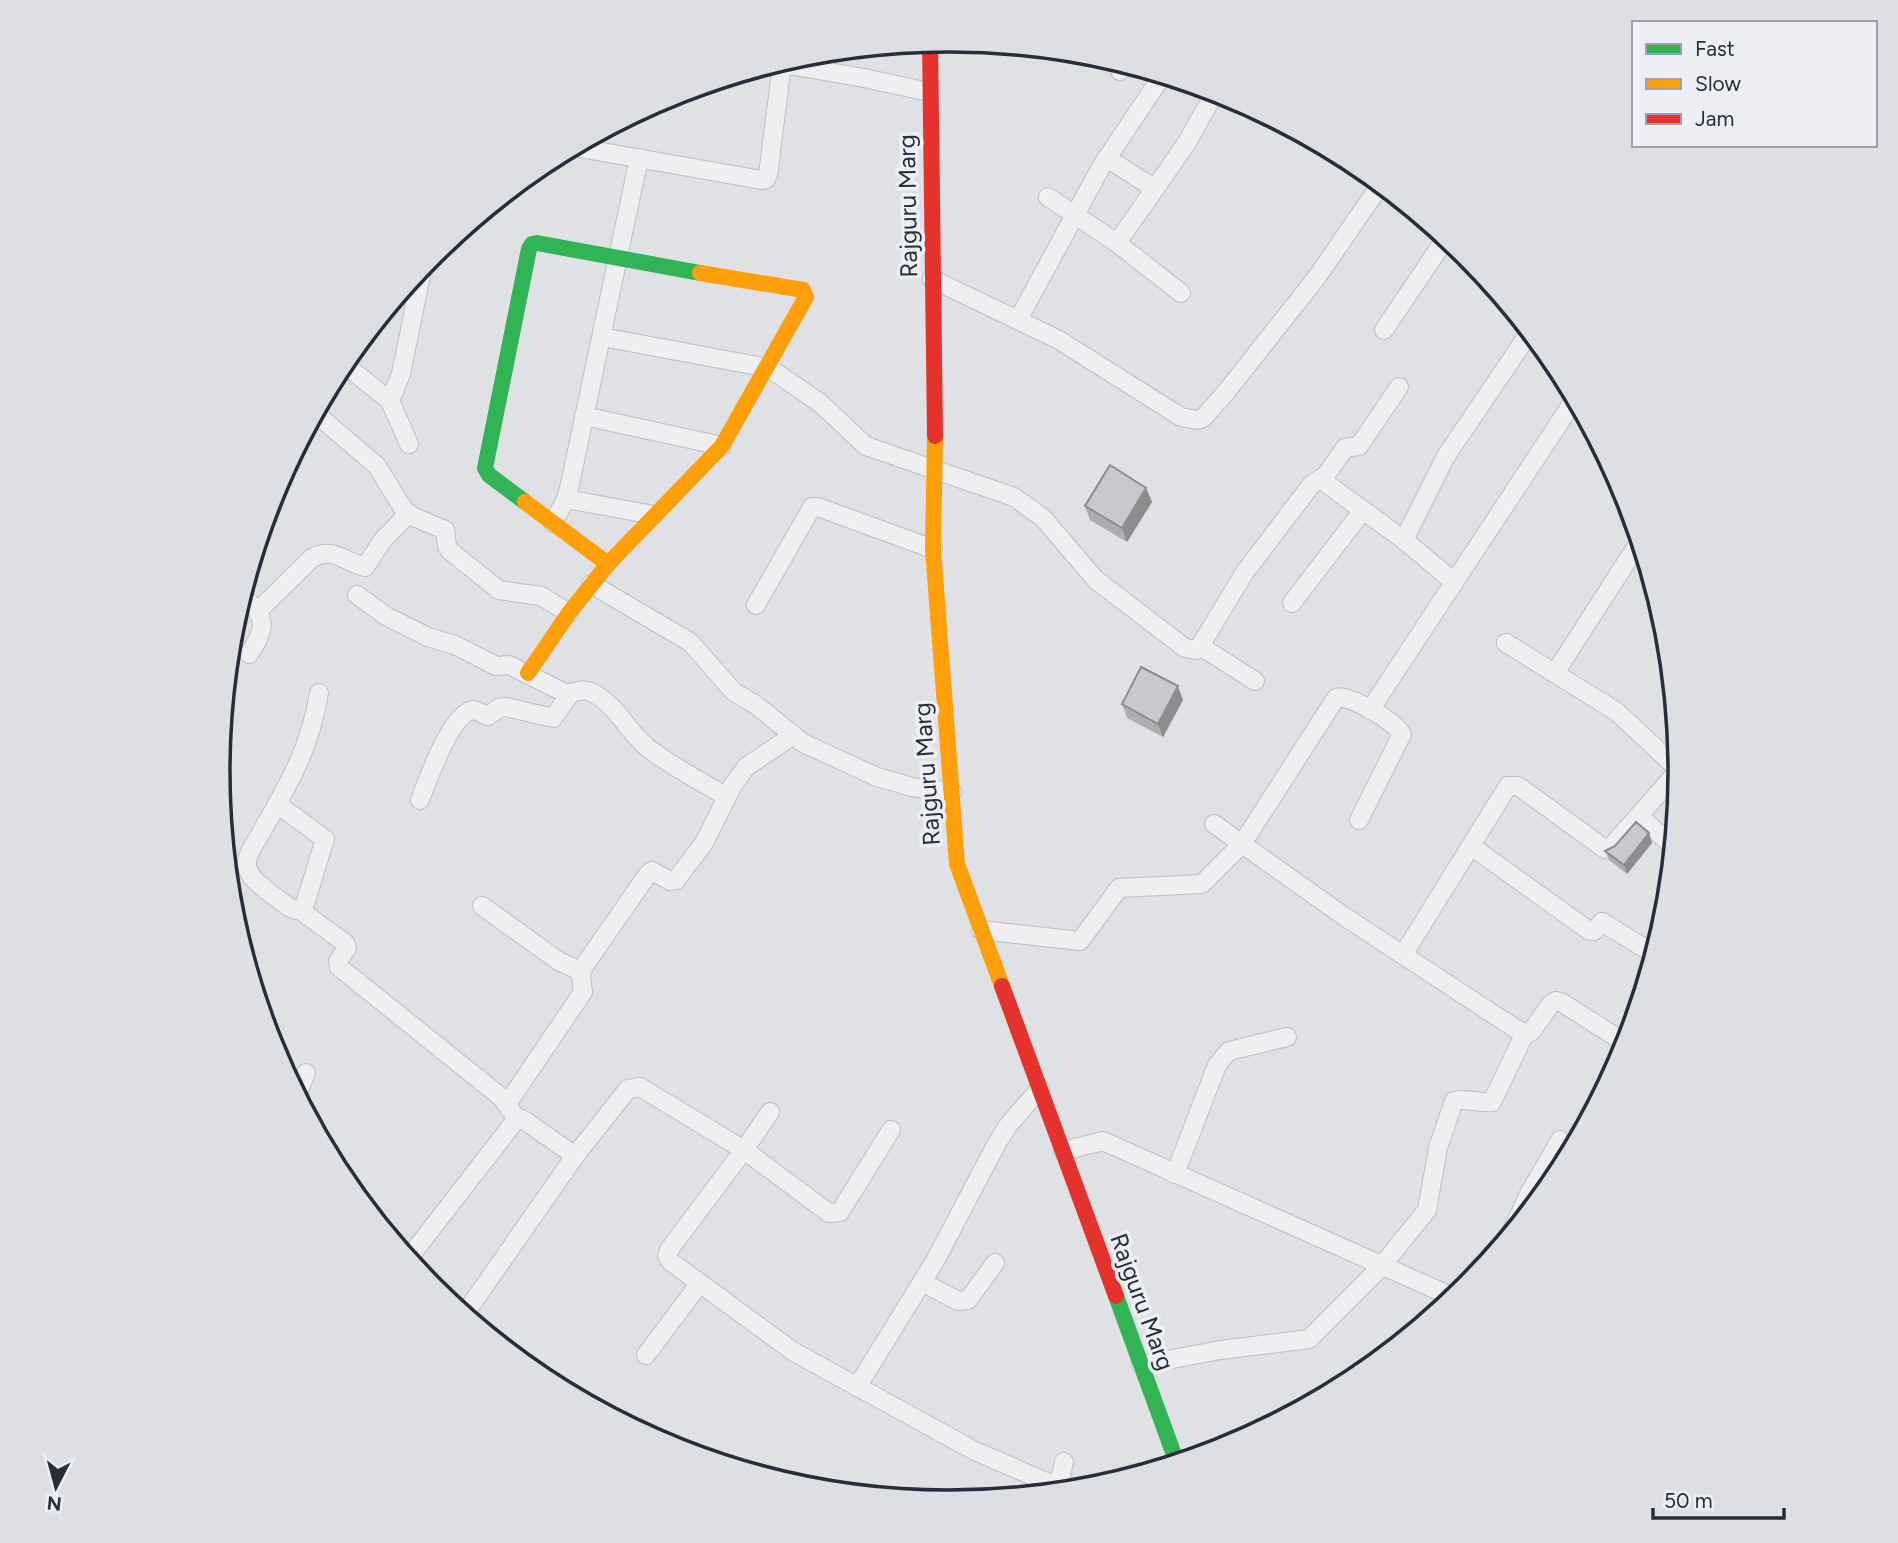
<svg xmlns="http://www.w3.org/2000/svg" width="1898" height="1543" font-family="Figtree,sans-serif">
<rect width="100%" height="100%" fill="#e0e1e4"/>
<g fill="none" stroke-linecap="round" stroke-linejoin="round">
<defs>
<g id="street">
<path d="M777,63l87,15 65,14"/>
<path d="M1120,71l5,-7"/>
<path d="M574,147l188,33 4,-1 2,-4 14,-111"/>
<path d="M1107,158l48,31"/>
<path d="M1048,197l69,46 64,50"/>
<path d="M1117,243l69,-99 29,-52"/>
<path d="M932,279l127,61 122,77 16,3 6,-2 24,-27 90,-114 64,-93"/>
<path d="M1018,320l83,-153 61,-91"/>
<path d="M1384,330l62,-92"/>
<path d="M602,337l167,31 51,35 46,43 148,51 29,21 53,62 89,68 11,2 4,-4 45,-74 67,-88 8,-5 84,61 50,42"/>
<path d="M343,363l47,38 19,43"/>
<path d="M390,401l11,-27 22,-109"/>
<path d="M315,413l62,53 27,44 10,7 31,13 2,16 3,5 49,39 42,6 28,17"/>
<path d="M584,416l138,30"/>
<path d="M1323,479l22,-31 14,-2 40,-59"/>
<path d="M566,499l88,16"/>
<path d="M553,523l13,-24 4,-15 69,-326"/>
<path d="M1404,540l42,-84 80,-118 8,-1"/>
<path d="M591,584l99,58 44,50 22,13 47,38 74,34 35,10 40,5"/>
<path d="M357,595l29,21 42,21 27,8 41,21 13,-1 56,28c10,1 16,-6 26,-1 24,11 37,40 57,56 24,19 53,33 79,49"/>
<path d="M242,596c25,19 25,33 7,58"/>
<path d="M1292,603l71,-93"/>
<path d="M756,605l56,-98h6l115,42"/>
<path d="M258,611l54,-53c21,-12 32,4 53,9l18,-27 25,-26"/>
<path d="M1506,643l111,69 62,58"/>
<path d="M1200,646l55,35"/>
<path d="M1555,673l85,-132"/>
<path d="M1370,710l205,-311"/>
<path d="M420,800c7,-18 31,-87 53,-90 4,0 11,5 15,6l11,-8 7,-1 47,11 17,-24"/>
<path d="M277,804l48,35 -22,71 2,4 40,29 2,5 -9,13 1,6 162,130 17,23"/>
<path d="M1639,816l34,30"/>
<path d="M1214,824l131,93 171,112 9,4 6,-1 20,-28 5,-3 5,1 66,42"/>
<path d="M1471,846l117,84 6,1 8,-9 52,32"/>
<path d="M482,906l78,56 21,9"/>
<path d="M303,910c-11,2 -19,-7 -28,-13 -9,-8 -27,-18 -28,-32 -1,-10 10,-25 15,-34 27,-48 48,-82 57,-138"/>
<path d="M981,930l99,11 39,-53 83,-4 40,-40 94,-146c14,-4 59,24 66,36l-43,86"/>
<path d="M1403,955l105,-169h10l87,63 5,-1 70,-79"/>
<path d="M297,1095l9,-22"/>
<path d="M507,1104l76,-112 -2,-16 3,-10 64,-92 4,-3 18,10 6,-1 28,-37 29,-58 13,-18 46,-31"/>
<path d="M770,1112l-26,38 -75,100 -2,6 4,6 123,90 181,99 83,36"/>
<path d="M1063,1151l40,-10 352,157"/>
<path d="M1175,1174l42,-109 12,-14 58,-14"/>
<path d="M1510,1235l20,-43 30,-52"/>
<path d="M408,1259l107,-138 7,-2 5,3 48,34"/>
<path d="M922,1282l36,19 10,-1 27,-37"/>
<path d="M464,1315l111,-159 53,-67 12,-2 104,63 85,63 11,-1 51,-82"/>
<path d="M646,1355l54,-72"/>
<path d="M1141,1365l79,-15 89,-11 72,-72 46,-57 11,-62 16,-47c13,-4 25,3 38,1l33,-69"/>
<path d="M857,1387l78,-126 62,-118 12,-19 31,-35"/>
<path d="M1057,1492l7,-30"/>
</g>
</defs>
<use href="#street" stroke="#bebfc2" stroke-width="20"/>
<use href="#street" stroke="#efeff1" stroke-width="18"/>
<g stroke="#30b455" stroke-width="16">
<path d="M525,502l-36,-27 -4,-7 44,-219 3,-5 5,-1 163,30"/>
<path d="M1116,1296l61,167"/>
</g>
<g stroke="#ff9f0a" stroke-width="16">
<path d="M935,436l-2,113 24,315 45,122"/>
<path d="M525,502l83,62"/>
<path d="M528,673l41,-60 39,-49 114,-118 84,-149 -3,-7 -103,-17"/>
</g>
<g stroke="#e5322d" stroke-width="16">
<path d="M930,42l5,394"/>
<path d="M1002,986l114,310"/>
</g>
</g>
<g fill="#acadaf">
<path d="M1146,488l6,14 -25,40 -37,-22 -5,-14z"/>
<path d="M1183,700l-20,37 -36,-19 -5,-14z"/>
<path d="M1649,833l3,10 -25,31 -18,-14 -4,-9z"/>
</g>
<g fill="#8c8d8f">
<path d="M1146,488l6,14 -25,40 -5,-14z"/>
<path d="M1178,686l5,14 -20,37 -5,-13z"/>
<path d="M1649,833l3,10 -25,31 -3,-9z"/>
</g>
<g fill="#c8c9cc" stroke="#8c8d8f" stroke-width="2">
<path d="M1110,465l36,23 -24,40 -37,-22z"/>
<path d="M1141,667l37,19 -20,38 -36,-20z"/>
<path d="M1636,822l13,11 -25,32 -19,-14 10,-5z"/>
</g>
<g text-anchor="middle" stroke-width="7" stroke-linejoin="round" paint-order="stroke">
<g font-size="24" fill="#282d3c" stroke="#edeff4">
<text transform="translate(908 206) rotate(-91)" y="8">Rajguru Marg</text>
<text transform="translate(927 774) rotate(-94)" y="8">Rajguru Marg</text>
<text transform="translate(1142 1302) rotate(70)" y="8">Rajguru Marg</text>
</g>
</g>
<path d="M0 0H1898V1543H0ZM230 771a719 719 0 1 1 1438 0a719 719 0 1 1-1438 0Z" fill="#dddfe5" fill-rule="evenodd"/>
<path fill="none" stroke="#282d3c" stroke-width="3.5" d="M230 771a719 719 0 1 1 1438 0a719 719 0 1 1-1438 0Z"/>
<rect x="1632" y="21" width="245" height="126" fill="#edeff4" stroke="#9ea1aa" stroke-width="2"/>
<rect x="1646" y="44" width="35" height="10" fill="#30b455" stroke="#9ea1aa" stroke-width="2"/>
<text x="1695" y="56" font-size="21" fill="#282d3c">Fast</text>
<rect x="1646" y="79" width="35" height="10" fill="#ff9f0a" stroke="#9ea1aa" stroke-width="2"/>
<text x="1695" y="91" font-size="21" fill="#282d3c">Slow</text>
<rect x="1646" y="114" width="35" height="10" fill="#e5322d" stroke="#9ea1aa" stroke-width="2"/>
<text x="1695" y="126" font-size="21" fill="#282d3c">Jam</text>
<g transform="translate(56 1487) rotate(186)" stroke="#edeff4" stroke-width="5" paint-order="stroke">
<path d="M0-5L12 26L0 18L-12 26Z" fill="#282d3c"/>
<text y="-10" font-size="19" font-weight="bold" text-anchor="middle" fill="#282d3c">N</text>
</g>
<path d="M1653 1508v10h131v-10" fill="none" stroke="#282d3c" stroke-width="3.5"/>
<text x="1664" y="1508" font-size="21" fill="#282d3c" stroke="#edeff4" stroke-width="5" paint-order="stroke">50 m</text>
</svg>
